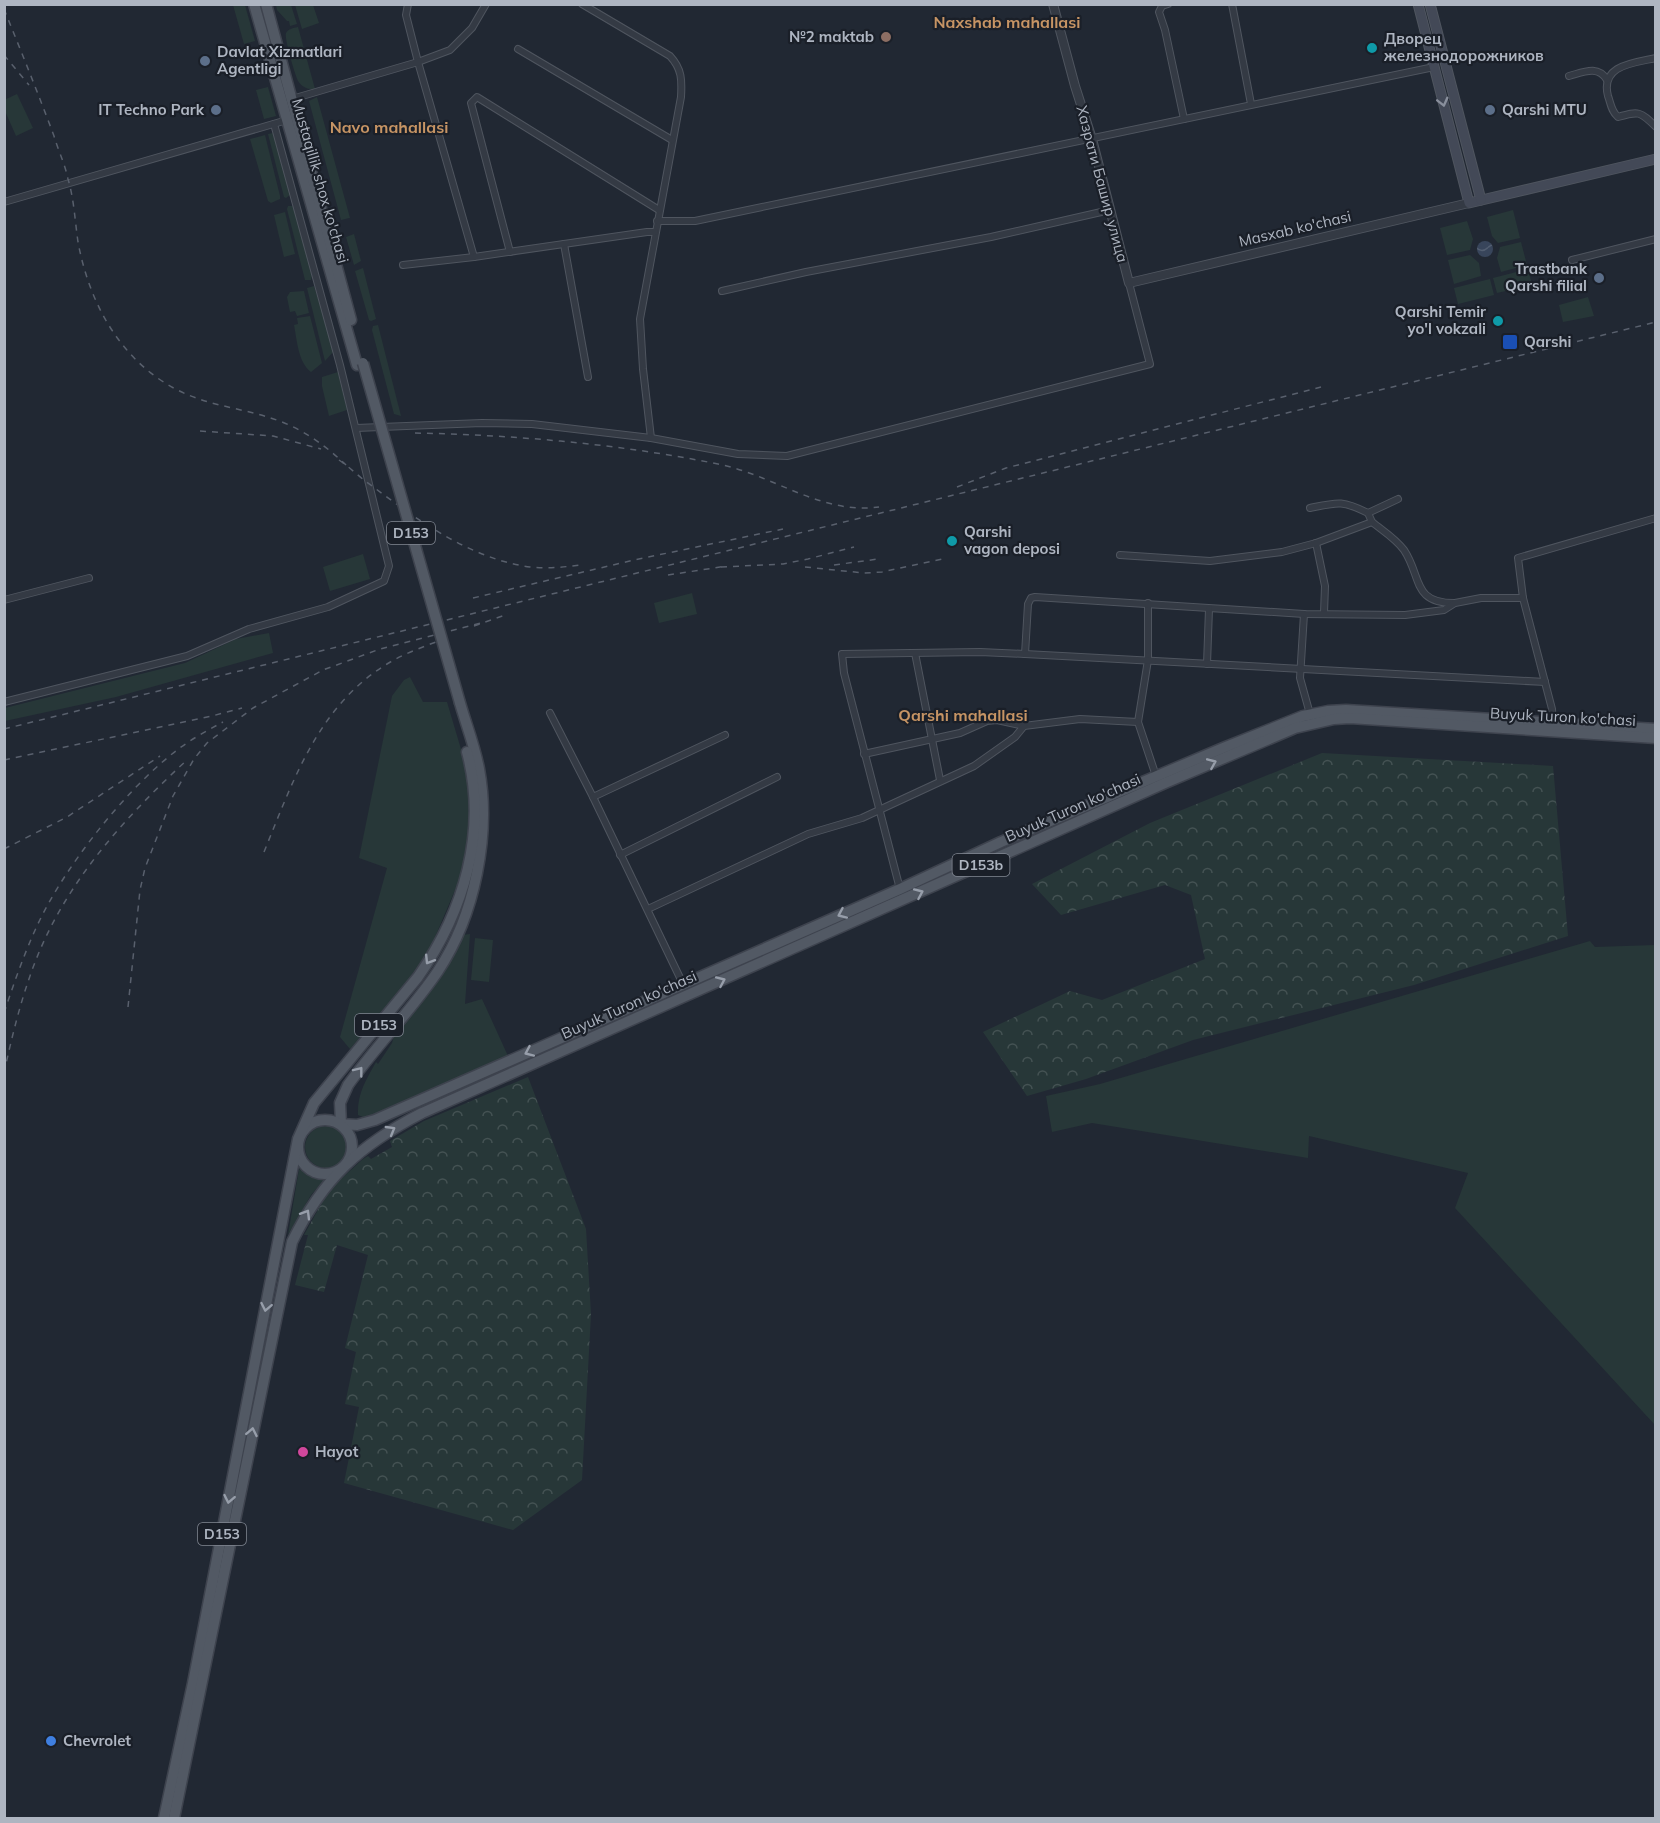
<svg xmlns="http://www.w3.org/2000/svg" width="1660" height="1823" font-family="Mulish,sans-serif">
<defs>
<pattern id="forest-crowns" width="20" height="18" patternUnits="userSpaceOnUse" patternTransform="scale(1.5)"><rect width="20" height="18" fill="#273738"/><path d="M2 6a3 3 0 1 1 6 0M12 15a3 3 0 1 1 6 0" fill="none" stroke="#445253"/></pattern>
<pattern id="water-waves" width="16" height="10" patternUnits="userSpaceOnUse" patternTransform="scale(1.5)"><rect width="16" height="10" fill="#38455b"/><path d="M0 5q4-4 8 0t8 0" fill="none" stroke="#525e71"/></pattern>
</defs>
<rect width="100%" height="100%" fill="#212833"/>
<g fill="#273738">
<path d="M233,5h12l10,36 -11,3z"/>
<path d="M276,5h15l6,19 -7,2 -1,-5h-2l-10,-11z"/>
<path d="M295,5h18l6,18 -17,6z"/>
<path d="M298,27l17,62c-7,1 -13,-2 -17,-8 -3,-6 -14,-43 -12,-48 2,-4 7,-5 12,-6z"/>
<path d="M268,87l8,29 -12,3 -8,-29z"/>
<path d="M17,94l16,34 -17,8 -11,-25 -1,-11z"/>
<path d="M317,97l33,121h-1l-8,2 -32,-119z"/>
<path d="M273,133l18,61 -5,4 -2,-1 -16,-63z"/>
<path d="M265,135l15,61v3l-9,4 -3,-2 -18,-62z"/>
<path d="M288,206h6l18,70 -1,4h-6l-18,-71z"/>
<path d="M1513,210l7,28 -22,5 -6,-7 -5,-19z"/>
<path d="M285,212l10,42 -11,3 -10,-42z"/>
<path d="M1467,221l6,18 -3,11 -23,5 -7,-27z"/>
<path d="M354,234l7,27 -7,4 -8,-28z"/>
<path d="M1521,242l6,23 -26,7 -4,-14 3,-11z"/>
<path d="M1470,255l9,8 2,13 -27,8 -6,-24z"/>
<path d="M363,268l13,51 -5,2 -2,-1 -14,-49z"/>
<path d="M1528,269l4,16 -35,8 -4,-15z"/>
<path d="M1490,279l4,16 -36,9 -4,-16z"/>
<path d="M314,286l19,60v6l-8,9 -18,-73z"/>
<path d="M304,291l5,22 -12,3 -2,-5 -5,1 -3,-15 3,-5z"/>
<path d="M1588,297l6,19 -31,6 -4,-17z"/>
<path d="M310,316l12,47 -11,9c-13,-10 -14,-32 -17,-47l4,-1 -1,-6z"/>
<path d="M378,325l23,91 -7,-2 -22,-84 1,-4z"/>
<path d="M338,372l9,38 -18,6 -7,-30v-9z"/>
<path d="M363,554l7,25 -40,12 -7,-24z"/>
<path d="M692,593l5,21 -38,9 -5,-20z"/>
<path d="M269,633l4,20 -157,44 -111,24v-13l180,-45 51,-24z"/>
<path d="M410,677l13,25h24l22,74 3,48 -8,45 -34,80 -24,34 -56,66 -10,-12 47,-169 -28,-10 33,-162 12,-16z"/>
<path d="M470,934l-5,70 17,-5 26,57 -143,62 -7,-3c-1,-21 8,-35 18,-53l2,2 14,-21 2,-7 48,-60 19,-41z"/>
<path d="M475,938l18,2 -4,42 -18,-2z"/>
<path d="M1590,941l5,6 60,-2v480l-200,-217 13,-35 -159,-37 -1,22 -216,-35 -40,9 -6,-36 54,-12z"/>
<circle cx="326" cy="1147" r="21"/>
<path d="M299,1169l11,6 15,4 -14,16 -23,40z"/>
</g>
<g fill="url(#forest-crowns)">
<path d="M1322,753l231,13 15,170 -154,49 -221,55 -107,39 -59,17 -44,-64 87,-41 32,9 103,-41 -14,-64 -26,-10 -104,30 -29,-31 118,-61z"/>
<path d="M528,1077l58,152 5,85 -9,166 -69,50 -169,-47 15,-76 -14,-3 11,-52 -11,-4 23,-93 -31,-10 -13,47 -29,-7 13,-50h-4l25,-45 34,-31 5,-3 3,3 21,-12 -2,-6 34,-20z"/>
</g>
<circle fill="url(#water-waves)" cx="1485" cy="249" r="8"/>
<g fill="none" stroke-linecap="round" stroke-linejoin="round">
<defs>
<g id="minor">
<path d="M408,4l-2,11 12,47 56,195"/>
<path d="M582,4l88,52c12,13 12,24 11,41l-41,222 3,50 8,69"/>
<path d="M1168,4l-6,2 -3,6 6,18 19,89"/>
<path d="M1232,4l19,100"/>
<path d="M518,49l154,91"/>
<path d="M1656,58c-23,5 -56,7 -48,38 3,8 3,15 10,21 21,-6 22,-6 38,10"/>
<path d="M1569,76c15,-4 29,-11 38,4"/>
<path d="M292,99l126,-37 32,-12 22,-22 14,-24"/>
<path d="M4,202l283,-82"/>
<path d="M657,221h38l739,-154"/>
<path d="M564,244l24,133"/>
<path d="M510,252l-39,-149 6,-6 182,113"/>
<path d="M1572,260l84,-21"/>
<path d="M403,265l71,-8 173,-25h8"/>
<path d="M722,291l84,-19 185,-35 119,-27"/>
<path d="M356,428l126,-5 50,1 119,14 87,16 49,2 363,-92 -21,-81"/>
<path d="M1310,508c28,-6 32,-8 58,5"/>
<path d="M1372,522c11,9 23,16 32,28 18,27 8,53 50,53"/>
<path d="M1316,543l9,43 -1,27"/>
<path d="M1120,555l90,6 72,-9 34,-9 56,-21 -4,-9 30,-14"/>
<path d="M4,600l85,-22"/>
<path d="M1148,603v57l-10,62 18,54"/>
<path d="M1304,614l-4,64 10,36"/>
<path d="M915,653l25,127"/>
<path d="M1025,654l3,-50 3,-6 4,-1 269,17 101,1 39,-5 11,-7 26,-5h42"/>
<path d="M1207,664l2,-55"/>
<path d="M4,702l183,-46 62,-27 79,-22 56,-26 5,-15 -49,-201 -66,-241"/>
<path d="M550,713l43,84 90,187"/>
<path d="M1553,723l-1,-14 -29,-111 -5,-40 138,-40"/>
<path d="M864,754l96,-21 27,-12 10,-1 27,6 56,-7 58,3"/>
<path d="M593,797l132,-62"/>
<path d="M620,855l157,-78"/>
<path d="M900,889l-56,-216 -2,-19 138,-2 45,2 520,28"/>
<path d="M648,909l160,-75 54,-16 112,-52 41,-29 9,-11"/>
</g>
<path id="tertiary" d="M1053,4l22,82 17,53 37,144 340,-80"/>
<g id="secondary">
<path d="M1418,4l51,199 187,-44"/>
<path d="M1430,4l51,196"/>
</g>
<g id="primary">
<path d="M254,4l103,361"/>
<path d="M266,4l85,316"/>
<path d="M460,703c6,21 15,44 19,66 12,65 -4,146 -41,202 -27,40 -62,75 -90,114l-8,18 1,21 16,1 18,-5 525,-231 101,-47 222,-94 80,-32 25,-5 18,-1 310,19"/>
<circle cx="325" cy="1147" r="27"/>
<path d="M164,1818l29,-135 105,-544 16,-36 104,-126c46,-66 70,-146 49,-225"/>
<path d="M174,1818l118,-576c31,-64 68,-97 130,-129l743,-330 130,-55 39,-9 16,-1 306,20"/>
</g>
</defs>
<use href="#minor" stroke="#4f555f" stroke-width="8"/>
<use href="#tertiary" stroke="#4f555f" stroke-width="10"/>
<use href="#secondary" stroke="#4f555f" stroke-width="11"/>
<use href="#primary" stroke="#3e434e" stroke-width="13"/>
<use href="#minor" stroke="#343a44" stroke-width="6"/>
<use href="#tertiary" stroke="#343a44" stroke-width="8"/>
<use href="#secondary" stroke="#434957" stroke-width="9"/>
<use href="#primary" stroke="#525964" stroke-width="10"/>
<g stroke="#59606d" stroke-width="1.5" stroke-dasharray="6 6" stroke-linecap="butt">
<path d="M4,9c17,42 34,84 50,127 4,14 11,28 14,43 6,20 7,42 10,63 10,54 35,105 81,137 42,29 79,26 123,43 25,10 45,25 64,43"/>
<path d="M4,55l25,30"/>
<path d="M200,431l73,5 48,13"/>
<path d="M415,433c101,2 204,11 303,31 56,11 103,51 161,43"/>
<path d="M339,460c12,8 21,18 33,26 47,35 99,73 158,81 17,2 34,0 51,-2"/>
<path d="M957,487l49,-19 315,-81"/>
<path d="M834,565l44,-6"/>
<path d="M721,567l62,-3 25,-5 46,-12"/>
<path d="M805,567l59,6 18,-1 60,-13"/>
<path d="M668,575l59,-9"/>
<path d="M473,598l161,-38 149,-31"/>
<path d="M474,626l34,-12"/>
<path d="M4,729l1652,-407"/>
<path d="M4,760l208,-44 30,-8"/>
<path d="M4,849l63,-32 93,-61"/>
<path d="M264,852c29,-71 54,-146 123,-188 16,-10 36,-17 54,-24"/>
<path d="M128,1007l12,-117 5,-22 28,-72 21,-37 13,-16 46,-35 70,-38 57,-21 101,-26"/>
<path d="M4,1013c10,-30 20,-59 33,-87 26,-57 86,-133 135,-172 16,-13 34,-23 51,-32"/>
<path d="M4,1073c7,-32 15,-66 26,-97 30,-88 91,-155 158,-217"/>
</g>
<defs>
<path id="primary-bridge" d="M363,363l97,340"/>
</defs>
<use href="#primary-bridge" stroke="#3e434e" stroke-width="13" stroke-linecap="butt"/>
<use href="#primary-bridge" stroke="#525964" stroke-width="10"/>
</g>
<defs><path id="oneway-chevron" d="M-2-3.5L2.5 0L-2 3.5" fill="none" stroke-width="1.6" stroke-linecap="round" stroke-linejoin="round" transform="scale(1.5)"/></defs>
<use stroke="#898f9c" href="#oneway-chevron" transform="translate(1443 102) rotate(76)"/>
<g stroke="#979eaa">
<use href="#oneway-chevron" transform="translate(1212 763) rotate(-23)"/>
<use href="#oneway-chevron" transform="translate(919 893) rotate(-24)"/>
<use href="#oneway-chevron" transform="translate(842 914) rotate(156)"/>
<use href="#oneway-chevron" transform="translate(429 960) rotate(122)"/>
<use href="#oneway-chevron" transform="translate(721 981) rotate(-24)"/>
<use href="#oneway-chevron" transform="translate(529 1052) rotate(156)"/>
<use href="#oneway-chevron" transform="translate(359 1071) rotate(-52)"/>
<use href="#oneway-chevron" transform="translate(391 1130) rotate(-30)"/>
<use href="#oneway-chevron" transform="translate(306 1214) rotate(-59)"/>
<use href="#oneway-chevron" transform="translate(266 1307) rotate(101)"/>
<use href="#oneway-chevron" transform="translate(252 1432) rotate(-79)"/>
<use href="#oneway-chevron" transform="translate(229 1499) rotate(101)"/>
</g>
<circle fill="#8d6e63" stroke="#1a1f28" stroke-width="2" cx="886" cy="37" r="6"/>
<g fill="#0f9aa8" stroke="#1a1f28" stroke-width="2">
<circle cx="1372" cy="48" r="6"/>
<circle cx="1498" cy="321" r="6"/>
<circle cx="952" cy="541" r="6"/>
</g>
<g fill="#5c6f8a" stroke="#1a1f28" stroke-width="2">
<circle cx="205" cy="61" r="6"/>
<circle cx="216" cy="110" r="6"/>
<circle cx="1490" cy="110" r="6"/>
<circle cx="1599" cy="278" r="6"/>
</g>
<rect fill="#1a4fb4" stroke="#1a1f28" stroke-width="2" x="1502" y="334" width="16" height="16" rx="3"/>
<circle fill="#d1479c" stroke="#1a1f28" stroke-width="2" cx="303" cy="1452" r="6"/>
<circle fill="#3f7fe0" stroke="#1a1f28" stroke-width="2" cx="51" cy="1741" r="6"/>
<g text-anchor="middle" stroke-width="4.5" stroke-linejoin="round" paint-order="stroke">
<g fill="#1a1f28" stroke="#828893" stroke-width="1.5">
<rect x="387" y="522" width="48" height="22" rx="4.5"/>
<rect x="952.5" y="854" width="57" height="22" rx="4.5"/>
<rect x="355" y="1014" width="48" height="22" rx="4.5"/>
<rect x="198" y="1523" width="48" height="22" rx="4.5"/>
</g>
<g font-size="14" font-weight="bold" fill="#aeb5c1">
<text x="411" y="538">D153</text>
<text x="981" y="870">D153b</text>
<text x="379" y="1030">D153</text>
<text x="222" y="1539">D153</text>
</g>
<g font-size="15" font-weight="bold" fill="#aeb5c1" stroke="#1a1f28" text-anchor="start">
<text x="874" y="42" text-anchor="end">№2 maktab</text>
<text x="1384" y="44">Дворец<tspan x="1384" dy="17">железнодорожников</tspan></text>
<text x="217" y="57">Davlat Xizmatlari<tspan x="217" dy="17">Agentligi</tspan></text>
<text x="204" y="115" text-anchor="end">IT Techno Park</text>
<text x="1502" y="115">Qarshi MTU</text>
<text x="1587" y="274" text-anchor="end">Trastbank<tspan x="1587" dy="17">Qarshi filial</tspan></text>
<text x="1486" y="317" text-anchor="end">Qarshi Temir<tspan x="1486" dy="17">yo'l vokzali</tspan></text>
<text x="1524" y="347">Qarshi</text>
<text x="964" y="537">Qarshi<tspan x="964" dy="17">vagon deposi</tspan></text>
<text x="315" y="1457">Hayot</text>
<text x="63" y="1746">Chevrolet</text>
</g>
<g font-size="15" fill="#aeb5c1" stroke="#1a1f28">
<text transform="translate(320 181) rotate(74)" y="5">Mustaqillik shox ko'chasi</text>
<text transform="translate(1102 184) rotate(75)" y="5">Хазрати Башир улица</text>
<text transform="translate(1295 229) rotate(-13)" y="5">Masxab ko'chasi</text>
<text transform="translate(1563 717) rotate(3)" y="5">Buyuk Turon ko'chasi</text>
<text transform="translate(1073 808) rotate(-24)" y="5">Buyuk Turon ko'chasi</text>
<text transform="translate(629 1005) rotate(-24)" y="5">Buyuk Turon ko'chasi</text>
</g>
<g font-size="16" font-weight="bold" fill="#c69464" stroke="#1a1f28">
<text x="1007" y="28">Naxshab mahallasi</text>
<text x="389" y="133">Navo mahallasi</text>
<text x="963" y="721">Qarshi mahallasi</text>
</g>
</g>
<rect width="1660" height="1823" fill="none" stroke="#aeb5c1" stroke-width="12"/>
</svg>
